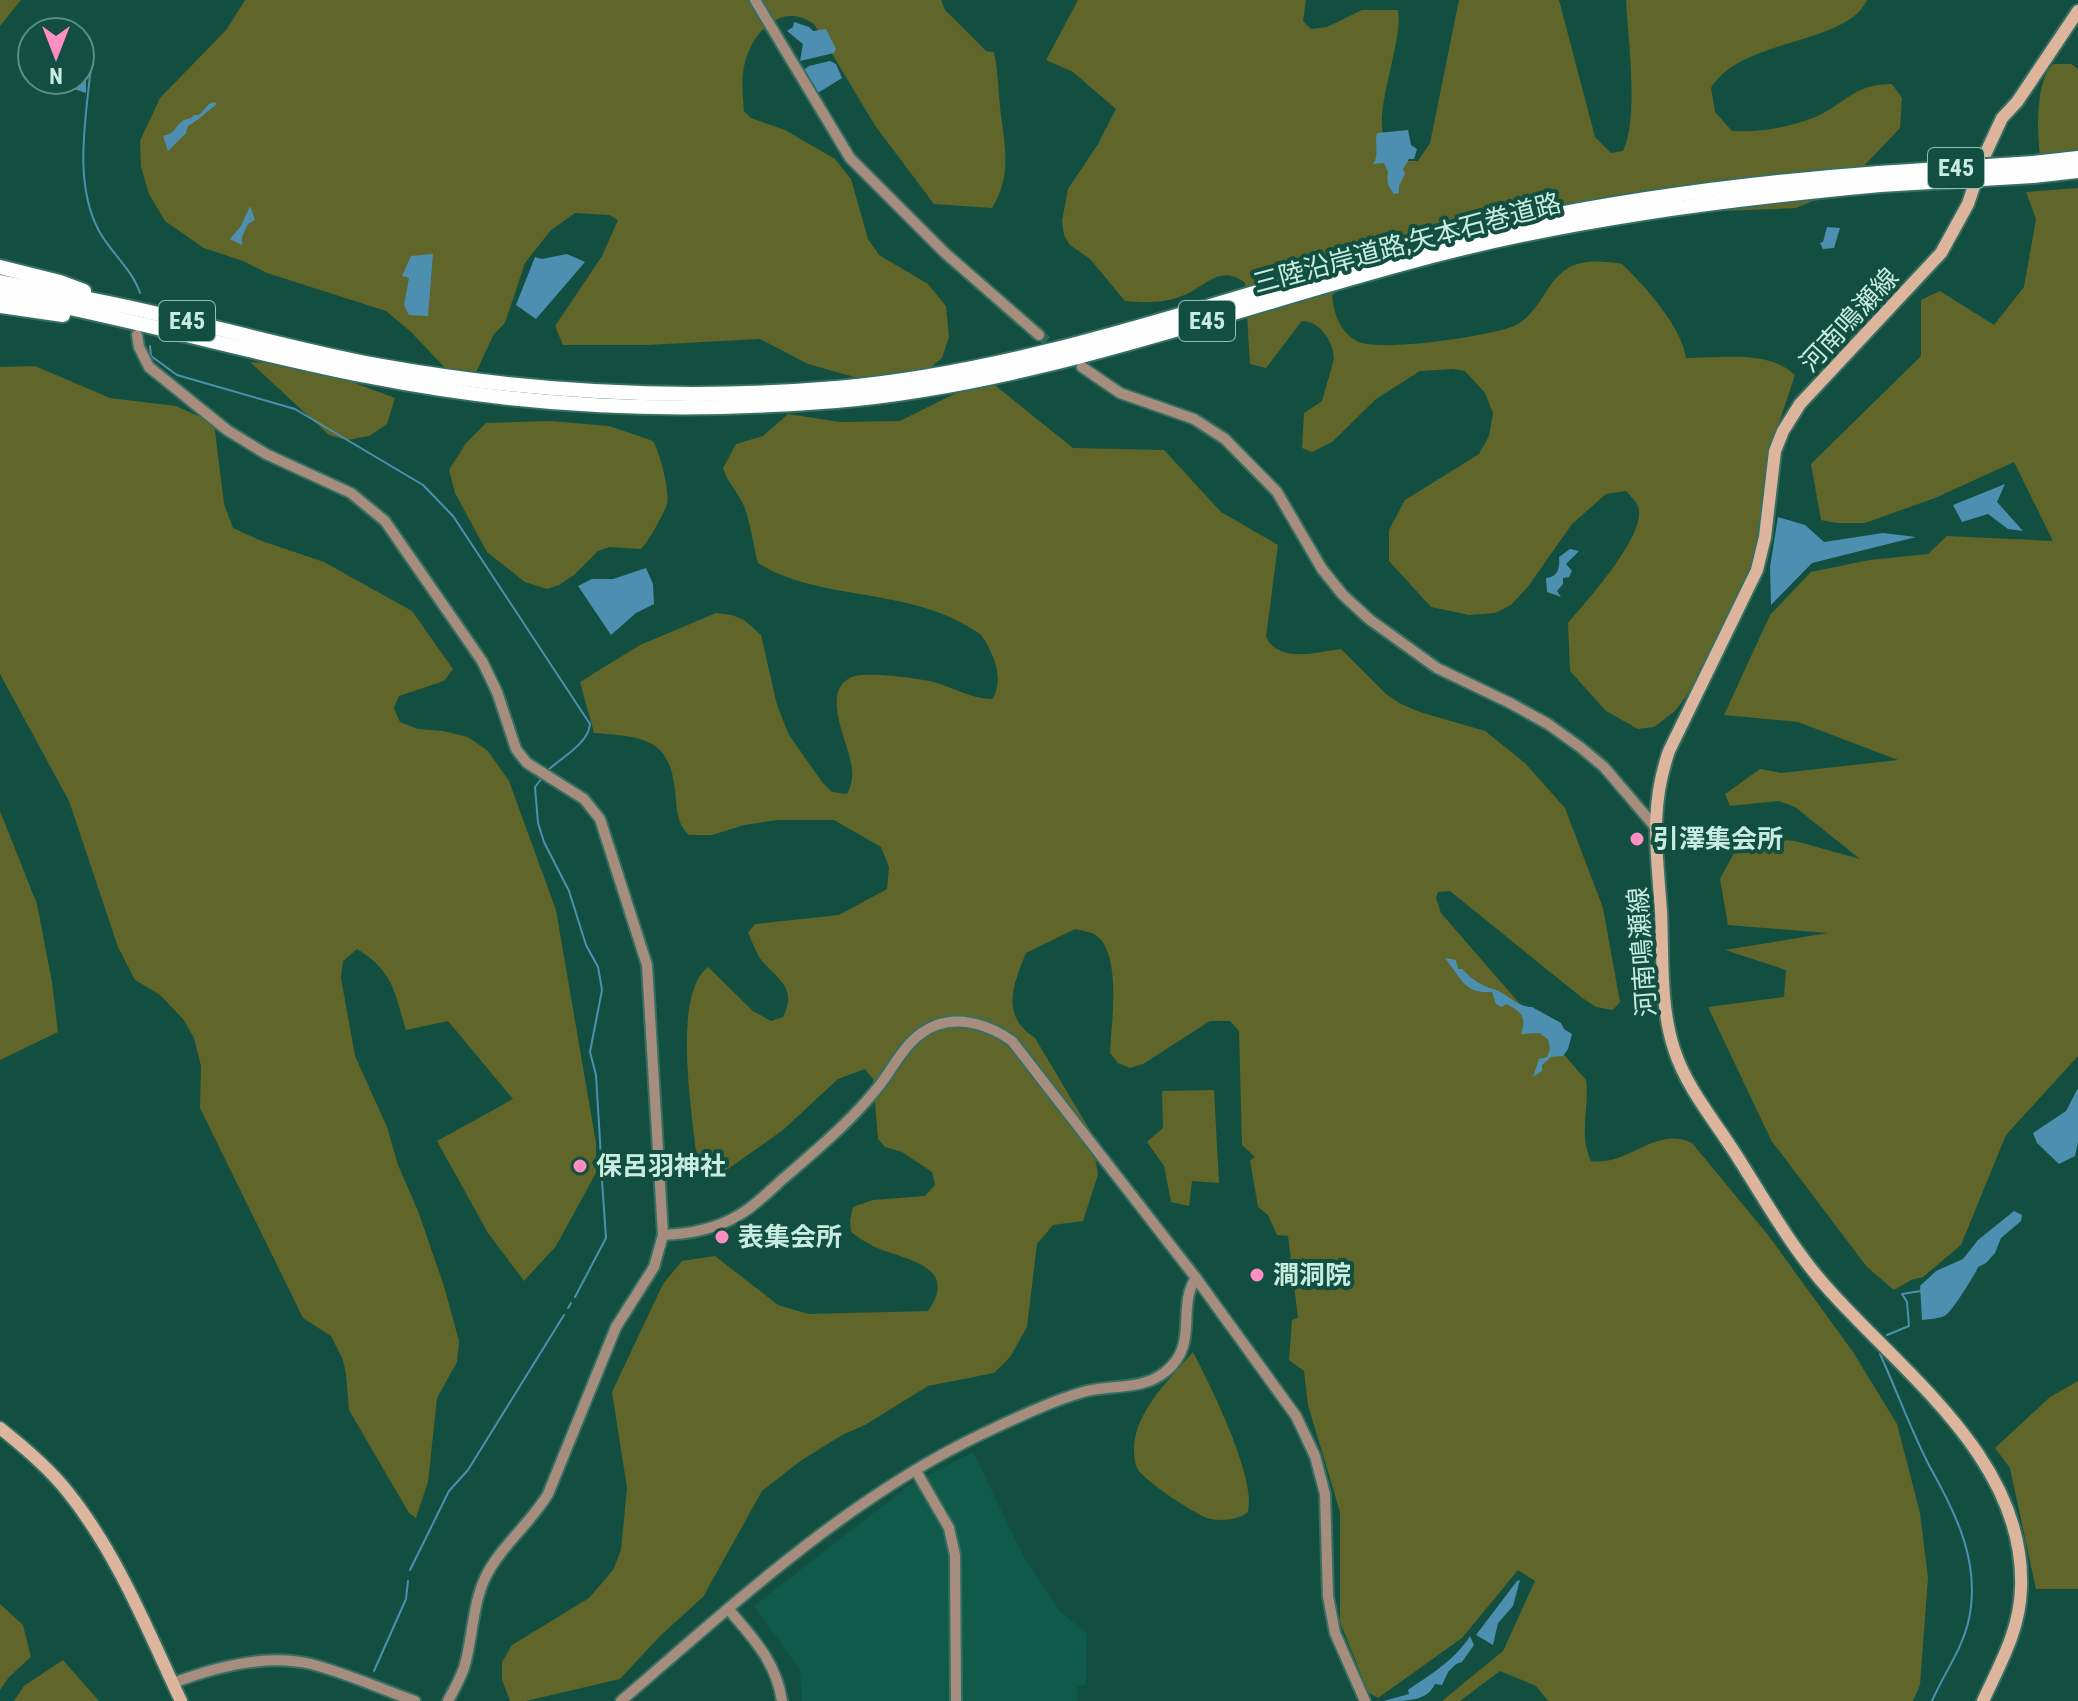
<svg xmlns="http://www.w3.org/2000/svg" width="2078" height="1701" font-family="'Roboto Condensed','Noto Sans JP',sans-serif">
<rect width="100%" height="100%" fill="#124f41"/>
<path fill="#0f5a49" d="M973,1452l51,105 36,54 27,23 -1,51 -9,1v15h-275l-2,-31 -46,-64 154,-120z"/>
<g fill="#606529">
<path d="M0,0h21l-21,26z"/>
<path d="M245,0h696l4,10 41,41 8,1c5,23 4,46 8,70 4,31 8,57 -10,86l-58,-4 -58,-77 -62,-103c-33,-24 -64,10 -70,43 -3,15 -1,29 0,44l7,7 34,12 50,29 16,20 17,60 11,16 49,29 18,22 3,31 -7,21 -21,17 -56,5 -57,-16 -48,-25 -113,6h-84l-8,-19 47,-70 16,-36 -9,-5 -34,-2 -24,17 -26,33 -20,60 -11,11 -27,57 -56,-59 -25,-21 -119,-38 -24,-12 -39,-13 -39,-27 -16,-27 -8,-27 -1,-26 20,-43 67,-69z"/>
<path d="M1078,0h228l-3,21 8,8 16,-2 35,-17h36c6,33 -29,109 -11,134 5,6 13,12 19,17h12l12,-18 29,-143h100l36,137 16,16 12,-2c16,-33 5,-112 3,-151h241c-20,45 -126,38 -156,88l4,24 17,19c28,1 55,-3 81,-13 32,-13 39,-34 79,-34l10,14 -2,30 -58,61 -46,19 -147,6 -277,55 -40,26c2,18 7,36 25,46 21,12 133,-5 157,-15 26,-12 31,-44 54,-58 15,-9 38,-7 54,-4 22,21 60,63 64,94 34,0 84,-8 109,17l-26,78 -16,114 -60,120 -18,24 -21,16 -16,2 -32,-18 -36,-40 -2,-48c18,-21 80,-89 70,-117 -2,-5 -9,-11 -12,-15l-20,3 -34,30 -45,64 -16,17 -16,8 -26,2 -38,-8 -42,-46v-31l16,-30 74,-46 10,-18 4,-23 -8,-20 -20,-22 -12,-2 -33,2 -44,28 -44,43 -20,10 -10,-4 2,-35 18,-12 12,-42c0,-17 -14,-38 -32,-38l-36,47 -16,-4 -5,-81c-25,-20 -39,4 -63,13 -17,7 -39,7 -57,5l-35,-42 -20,-14 -6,-10 -2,-14 6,-32 30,-45 18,-35 -43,-37 -27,-12z"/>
<path d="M2053,64h18l7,5v101l-37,-7c-4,-25 -7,-80 12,-99z"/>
<path d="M2078,188v868l-72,79 -45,110 -38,32 -12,3 -17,10 -27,-23 -96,-127 -63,-133 76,-10 2,-27 -61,-20 103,-17 -100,-8 -8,-46 23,-43 52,5 65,18 -65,-52 -16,-6 -49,5 -5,-12 35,-25 21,4 117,-13 -100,-38 -74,-7 46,-100 41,-43 58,-12 59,-6 19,-18 106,5 -39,-79 -79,36 -70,25h-28l-16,-3 -10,-56 110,-108v-56l19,-9 54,34 30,-38 12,-68 -10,-27z"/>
<path d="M250,362l59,4 86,32 -8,26 -18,12 -22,4 -18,-5z"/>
<path d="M35,366l75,32 66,8 38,17 10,81 9,24 26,12 65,22 88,49 41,58 -9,12 -45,15 -5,12 6,14 18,7 25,2 25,6 20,14 21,30 47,129 40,233v30l-40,73 -32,35 -36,-48 -51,-92 76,-42 -65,-78 -42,9c-12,-39 -12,-58 -49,-81l-14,12 -2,17 14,78 32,71 11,38 20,46 26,75 15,55 -2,21 -20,36 -9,84 -12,36 -7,-5 -60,-103 -3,-36 -3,-14 -12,-24 -28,-18 -103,-210 1,-42 -7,-28 -11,-19 -23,-24 -25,-15 -17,-33 -49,-146 -69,-127v-307z"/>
<path d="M986,378l87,70 91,2 57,62 57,33 -12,92c14,27 50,15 75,12l45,45 15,10 19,8 65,19 40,32 40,45 38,100 17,94 -7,8 -17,-3 -15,-10 -131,-106 -12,1 -2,6 5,15 145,167c4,28 -8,54 5,81 37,6 64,-36 101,-18l76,92 85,117 44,72 23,89 8,65 -8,107 -7,16h-365l-12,-15 -36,-15 -40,30h-18l61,-50 32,-70 -17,-11 -56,68 -84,60 -10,-6 -28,-70v-110l-32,-107 -4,-34 -15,-11 3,-40 6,-2 -10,-82 -11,-1 -9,-20 -10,-8 -8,-47 5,-3 -13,-12 -3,-114 -9,-10h-20l-67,43 -13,4 -12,-5 -8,-10c1,-29 13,-102 -16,-119 -5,-2 -13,-4 -19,-5l-49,24c-13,32 -26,62 9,85l56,94 7,43 -15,46 -30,4 -16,19 -10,83 -17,30 -16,16 -66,13 -63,39 -23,10 -43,27 -37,29 -59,106 -43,39 -40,43 -94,22h-16l-8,-21v-18l10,-17 77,-47 24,-28 8,-20 6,-62 -15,-96 51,-108 19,-23 33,-5 63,49 30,9 120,-3c33,-47 -26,-51 -55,-65 -8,-4 -15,-9 -22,-14l-1,-12 3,-13 20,-7 52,-4 10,-11 -3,-13 -30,-20 -17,-5 -7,-8 -5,-60 -8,-10 -27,10 -55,51 -62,44 -25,-21c-4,-42 -24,-158 12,-186l45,44 18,10 12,-4c16,-32 -9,-39 -24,-60 -4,-7 -7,-16 -11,-24l7,-9 84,-9 48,-26 2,-22 -8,-20 -47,-27h-57l-33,5 -32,10h-23c-10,-9 -12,-21 -13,-34 -4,-61 -26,-64 -82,-68l-14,-51 60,-37 76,-32 16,2 12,5 17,15 16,70 12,30 33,47 10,10 15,2c4,-8 6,-15 5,-24 -1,-25 -36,-82 3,-94 15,-4 63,2 79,6 21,6 37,17 59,17 7,-15 6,-27 0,-42 -3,-7 -7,-16 -12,-22 -5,-5 -15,-9 -21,-13 -61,-33 -146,-23 -202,-59 -5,-18 -7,-39 -14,-57 -6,-14 -17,-24 -21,-38l13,-24 27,-8 25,-22 52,8 60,-1z"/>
<path d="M551,421l58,5 44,15c7,12 17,50 14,63 -3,10 -19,38 -26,45l-32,-2 -11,4 -24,24 -15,10 -12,4 -22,-7 -38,-30 -32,-59 -6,-23 17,-27 20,-20z"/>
<path d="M0,811l37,93 15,78 6,50 -58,28z"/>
<path d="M1214,1090l5,93 -27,-2 -3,25 -18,-4 -7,-36 -17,-24 16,-14 -1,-37z"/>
<path d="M1193,1352c17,33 64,126 55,160 -9,8 -29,10 -41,6 -15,-6 -63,-37 -70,-50 -3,-8 -4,-21 -2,-30 7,-33 37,-62 58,-86z"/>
<path d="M2078,1381v208h-42l-26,-121 -15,-20 55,-51z"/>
<path d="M0,1604l23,21 8,32 -22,20 -9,13z"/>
<path d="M63,1660l36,41h-85l10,-15z"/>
</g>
<g fill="#4d8fb1">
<path d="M794,22l15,5 4,4 13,-2 10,20 -2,4 -34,8 3,-17 -16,-13 6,-4z"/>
<path d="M80,35h7l1,13 -4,3 5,15 -3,4v23l-15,-5v-8h9z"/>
<path d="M830,61l6,3 6,14 -29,18 -12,-24 8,-6z"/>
<path d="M214,102l3,2c-12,9 -18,16 -29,22l-2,7 -18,18 -5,-15c11,-2 11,-7 17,-13 6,-6 9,-2 14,-8h5l10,-11z"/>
<path d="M1408,130l3,15 6,4 -3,10h-5l-6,10 2,5 -6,12v7l-5,1c-6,-8 -8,-13 -6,-22l-4,-9 -11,1c7,-9 1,-21 4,-31z"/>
<path d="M250,206l5,14 -7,4 -6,13v8l-12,-6 11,-13z"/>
<path d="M1827,227l13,1 -6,20 -11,1 -3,-6 3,-1z"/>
<path d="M433,254l-5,62 -19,-1 -5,-10 5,-27 -7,-2 9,-20z"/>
<path d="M567,254l18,8 -49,57 -20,-14 19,-48 7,2z"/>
<path d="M2005,484l-8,18 26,29 -15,-2 -20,-15 -26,8 -9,-17z"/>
<path d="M1778,517l27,8 19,17 59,-9 33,4 -104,26 -41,42 -1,-38z"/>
<path d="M1570,549l9,2 -13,13 6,7 -3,6 -6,1v6l-6,7 4,6 -14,-5 -1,-14c12,-1 14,-10 13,-21z"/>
<path d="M646,568l7,16 1,20 -18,9 -25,22 -33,-49 14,-7h21z"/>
<path d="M1445,958l11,2 2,9h4c12,12 18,16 34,21 13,5 21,17 36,17l29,16 3,6 8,5 -4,15 -5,7 -12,1 -9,8v6l-9,6 6,-18 8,-2 3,-8 -2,-10 -9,-6 -18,1c6,-17 0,-23 -15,-30l-4,3 -6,-3 -4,-12c-28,2 -30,-13 -47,-34z"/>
<path d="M2078,1088v54l-3,14 -16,8 -22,-21 -4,-10 33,-22z"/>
<path d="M2014,1211l8,4 -1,6 -20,17 -6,15 -9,10 -8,4c-2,6 -26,44 -31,47 -5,5 -18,5 -25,6l-2,-34 16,-15 27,-12 15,-19z"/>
<path d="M1520,1580l-7,26 -15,17 -5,22 -17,-10 41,-54z"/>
<path d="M1470,1636l4,9 -12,17 -6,2 -8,8 -6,13 -7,-1c-8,17 -26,17 -51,17l25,-7 -1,-4c23,-16 47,-30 62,-54z"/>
</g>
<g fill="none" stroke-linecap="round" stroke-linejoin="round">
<g stroke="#4d8fb1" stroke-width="2">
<path d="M91,66c-5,52 -18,117 8,165 12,22 33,38 41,62"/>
<path d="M150,346l1,10 26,19 118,34 128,76 30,31 137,208c-1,19 -29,34 -42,46"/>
<path d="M542,778l-7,9 3,36 6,19 25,49 17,54 12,22 4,23 -12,62 6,23 6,99"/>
<path d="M575,1297l31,-59 -4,-57"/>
<path d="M568,1308l3,-5"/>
<path d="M1887,1335l22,-9 -2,-24 -5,-8 19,-3"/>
<path d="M1880,1354c17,37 31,77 50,113 27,48 52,99 38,156 -7,28 -25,52 -36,78"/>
<path d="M410,1570l39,-79 19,-21 96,-155"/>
<path d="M374,1671l32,-72 2,-18"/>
</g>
<path stroke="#2d6759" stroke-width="10" stroke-dasharray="10 5" stroke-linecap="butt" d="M1039,335l22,16"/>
<defs>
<g id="tertiary">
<path d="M755,0l95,158 95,95 94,82"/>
<path d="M137,335l2,12 10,20 78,63 39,24 85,39 34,28 97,140 15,31 19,57 11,14 57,36 16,20 47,146 16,270 -9,32 -38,60 -68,167c-18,30 -49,54 -63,84 -13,28 -12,60 -21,90 -4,11 -10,22 -16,33"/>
<path d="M1082,367l38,26 74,26 31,20 52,53 45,77 21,26 26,24 68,49 73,35 38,21 32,23 24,20 52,61"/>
<path d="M663,1235c26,-1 53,-6 76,-20 19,-11 35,-29 52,-43 31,-27 62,-53 88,-86 17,-22 29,-51 58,-61 26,-9 54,1 75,16l184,237 100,138 19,40 10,38 3,102 7,37 30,68"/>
<path d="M916,1471l33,57 6,27 1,146"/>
<path d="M729,1610c25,29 47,52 53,91"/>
<path d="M173,1683c42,-16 93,-30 138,-19 35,9 70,25 104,37"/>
<path d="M621,1701c113,-97 225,-202 361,-267 32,-15 67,-32 101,-42 27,-8 59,-1 82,-20 35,-27 11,-65 31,-94"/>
</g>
<g id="secondary">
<path d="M0,1428c24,19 48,39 67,63 50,62 80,138 114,210"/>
<path d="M1983,1701c17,-37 37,-71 38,-113 5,-125 -114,-212 -190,-296 -38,-41 -66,-92 -96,-139 -21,-33 -49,-66 -61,-104 -14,-42 -11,-93 -13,-138 -4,-58 -12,-103 8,-160l88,-181 8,-33 10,-86 8,-20 17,-27 141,-151 27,-49 15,-45 19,-41 15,-16 61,-91"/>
</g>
<g id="motorway">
<path d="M2033,163l45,-5"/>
<path d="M2033,176l45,-5"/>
<path d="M0,267l60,15 24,9"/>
<path d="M0,282c41,8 82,15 123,24 84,18 168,43 253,59 154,28 303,36 460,23 195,-17 381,-88 569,-139 156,-42 314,-64 474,-76"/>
<path d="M0,294c123,22 244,58 366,82 161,32 307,38 470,25 196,-17 381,-87 570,-138 155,-43 314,-63 474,-78"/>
<path d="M0,306l63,9"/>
</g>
</defs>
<use href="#tertiary" stroke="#366f61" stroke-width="14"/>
<use href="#secondary" stroke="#366f61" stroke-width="16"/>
<use href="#motorway" stroke="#366f61" stroke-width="18"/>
<use href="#tertiary" stroke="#a68d7d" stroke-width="10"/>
<use href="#secondary" stroke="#ddb59d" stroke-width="12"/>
<use href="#motorway" stroke="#fefefe" stroke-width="14"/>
<defs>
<g id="motorway-bridge">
<path d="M1879,173l154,-10"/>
<path d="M1880,185l153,-9"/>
</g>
</defs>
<use href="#motorway-bridge" stroke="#366f61" stroke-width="18" stroke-linecap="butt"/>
<use href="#motorway-bridge" stroke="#fefefe" stroke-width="14"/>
</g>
<g fill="#fd8ebf" stroke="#124f41" stroke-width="3">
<circle cx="1637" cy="839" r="8"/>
<circle cx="580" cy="1166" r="8"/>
<circle cx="722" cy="1237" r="8"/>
<circle cx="1257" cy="1275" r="8"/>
</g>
<g text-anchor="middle" stroke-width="8" stroke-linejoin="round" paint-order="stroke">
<g fill="#124f41" stroke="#91beb0" stroke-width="2">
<rect x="1928" y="148" width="56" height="40" rx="6"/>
<rect x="159" y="301" width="56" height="40" rx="6"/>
<rect x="1179" y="301" width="56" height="40" rx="6"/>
</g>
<g font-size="24" font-weight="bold" fill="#c8ede0">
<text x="1956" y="176">E45</text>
<text x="187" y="329">E45</text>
<text x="1207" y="329">E45</text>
</g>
<g font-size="26" fill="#c8ede0" stroke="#124f41">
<text transform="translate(1407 243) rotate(-15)" y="9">三陸沿岸道路;矢本石巻道路</text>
<text transform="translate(1849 320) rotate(-47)" y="9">河南鳴瀬線</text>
<text transform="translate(1642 952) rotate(-94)" y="9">河南鳴瀬線</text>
</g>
<g font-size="26" font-weight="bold" fill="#c8ede0" stroke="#124f41" text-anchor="start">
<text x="1653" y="848">引澤集会所</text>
<text x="596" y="1175">保呂羽神社</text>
<text x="738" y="1246">表集会所</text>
<text x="1273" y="1284">澗洞院</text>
</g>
</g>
<g transform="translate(56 56) rotate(180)"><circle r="38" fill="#124f41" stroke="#5b8e81" stroke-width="2"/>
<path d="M0-6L14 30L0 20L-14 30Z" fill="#fd8ebf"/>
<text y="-12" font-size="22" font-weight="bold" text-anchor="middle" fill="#c8ede0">N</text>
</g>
</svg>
